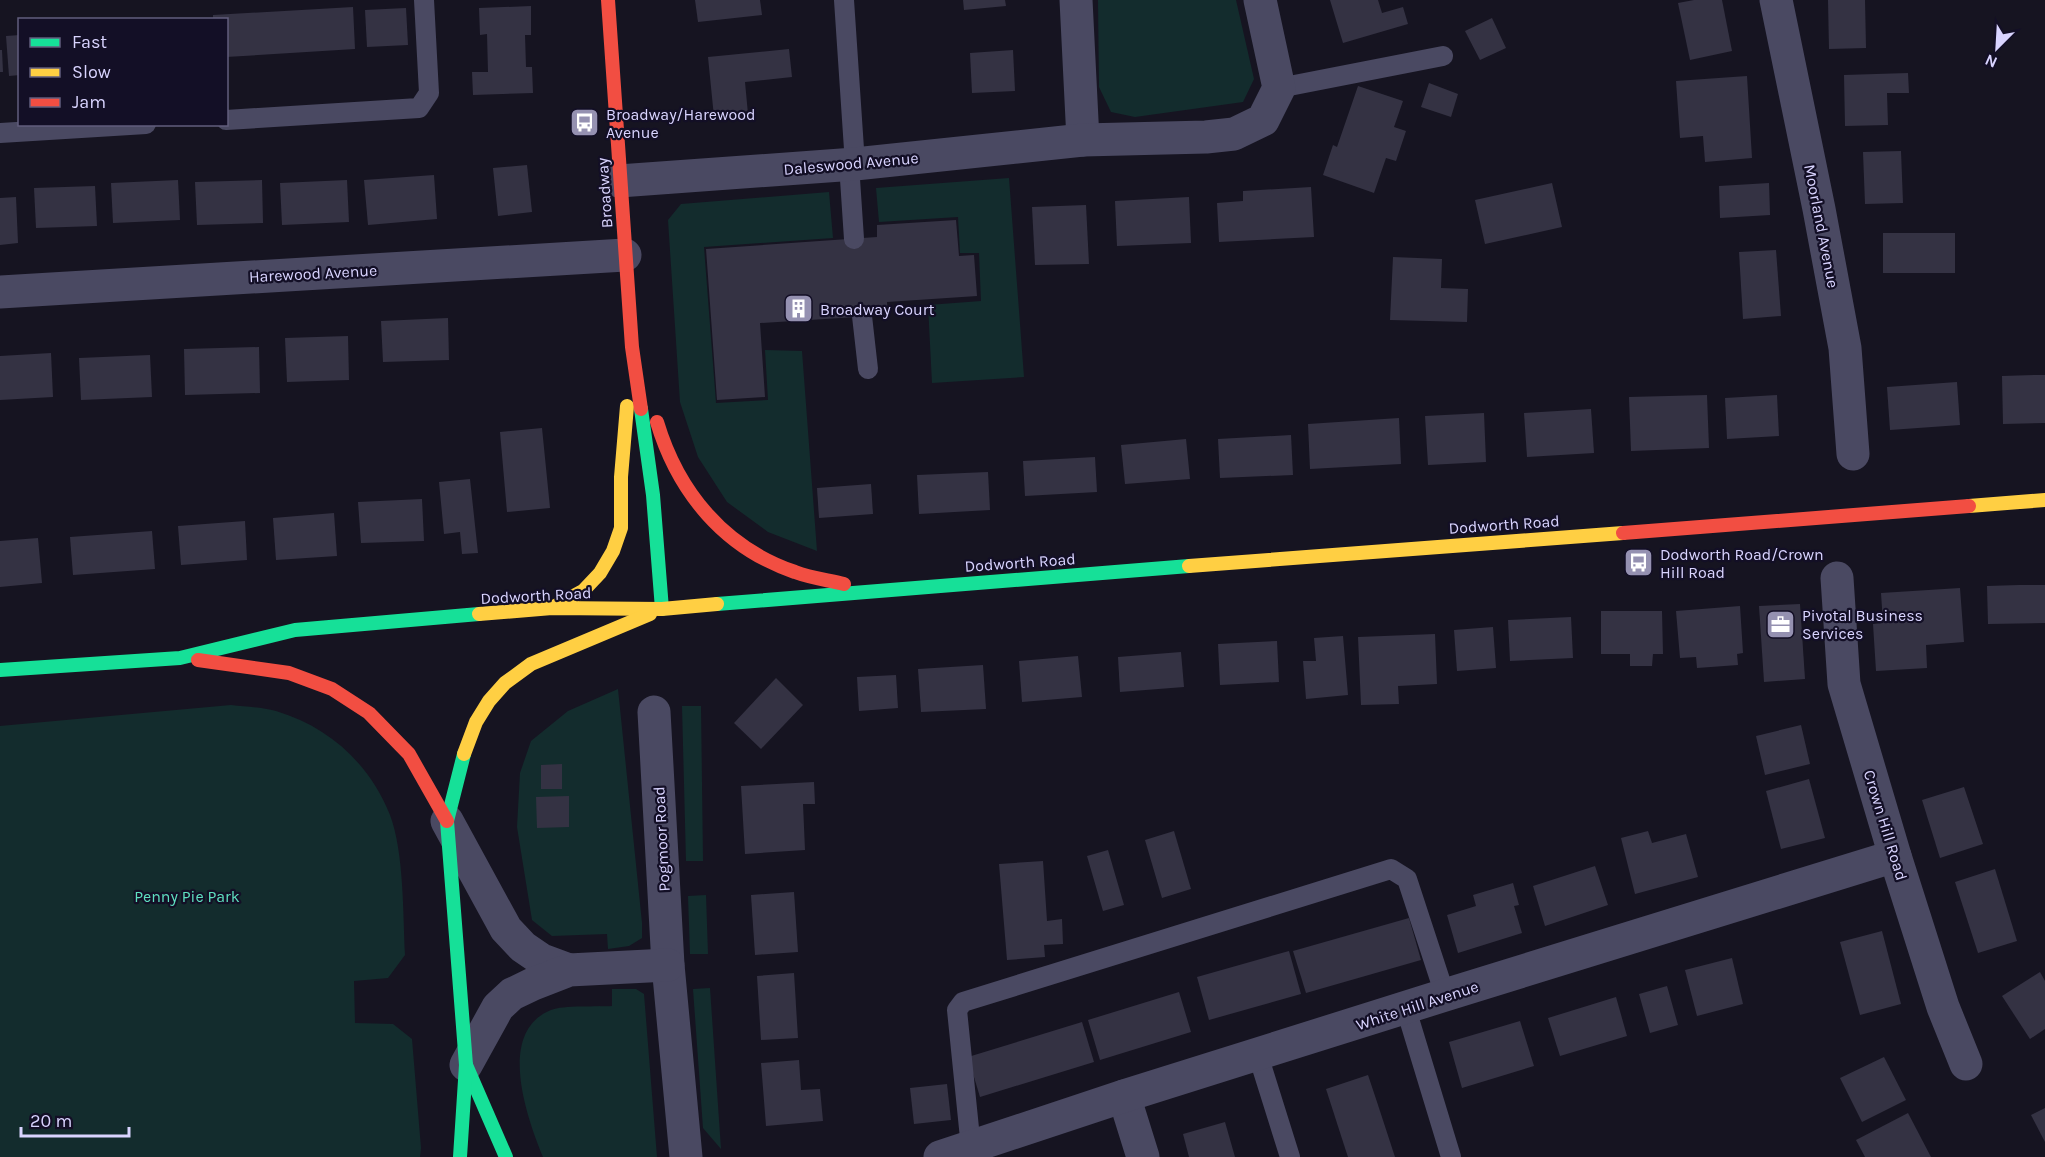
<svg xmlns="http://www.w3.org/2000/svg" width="2045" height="1157" font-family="Karla,sans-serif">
<rect width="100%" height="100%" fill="#161421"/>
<g fill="#132c2d">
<path d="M1098,0h138l18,79 -11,23 -108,15 -24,-5 -12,-25z"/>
<path d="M1009,178l15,199 -92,6 -4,-78 53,-4 -2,-48h-19l-2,-36 -79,5 -3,-34z"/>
<path d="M829,192l4,46 -129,9 12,156 52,-3 -3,-50 37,1 15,200 -49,-19 -41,-30 -29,-45 -18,-55 -12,-182 13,-16z"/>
<path d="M618,689l24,234v15l-13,8 -21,3 -1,-15 -55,2 -20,-16 -15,-93 3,-54 11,-32 37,-30z"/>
<path d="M231,705c15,2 31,2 45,6 53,16 93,52 114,104 14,37 13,99 15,140l-17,23 -34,3 1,42 38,1 19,15 9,109 -1,9h-420v-431z"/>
<path d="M682,706h19l2,155h-17z"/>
<path d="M706,895l2,59h-18l-2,-58z"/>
<path d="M710,988l11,161 -18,-21 -10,-139z"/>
<path d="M612,989h24l8,5 13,163h-114c-16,-39 -47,-125 8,-147 12,-5 47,-3 61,-4z"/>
</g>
<g fill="#343243">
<path d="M695,0h65l2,15 -64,7z"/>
<path d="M963,0h42l1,6 -42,4z"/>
<path d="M1330,0h48l4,13 21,-6 5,17 -65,19z"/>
<path d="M1694,0h28l10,51 -42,9 -12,-57z"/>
<path d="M1828,0h37l1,48 -37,1z"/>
<path d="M531,6v29h-6l1,32h6l1,26 -60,2 -1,-23h16l-1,-38 -7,1 -1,-27z"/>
<path d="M353,7l2,42 -129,8v-37h-13v-5z"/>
<path d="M406,8l2,37 -41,2 -2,-37z"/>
<path d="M1492,18l14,30 -26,12 -15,-29z"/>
<path d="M20,35v40l-11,1 -3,-40z"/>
<path d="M789,49l3,28 -47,5 3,32 -34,3 -6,-60z"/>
<path d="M0,50h2l1,22h-3z"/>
<path d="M1013,50l2,41 -43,2 -2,-40z"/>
<path d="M1908,73l1,20h-22l1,32 -43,1 -1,-51z"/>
<path d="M1747,76l5,82 -47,4 -2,-26 -23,2 -4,-57z"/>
<path d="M1429,83l29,11 -7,23 -30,-10z"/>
<path d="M1358,86l45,15 -9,26 12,4 -10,30 -10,-3 -12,35 -51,-18 10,-30 4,2z"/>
<path d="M1901,151l2,52 -38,1 -2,-52z"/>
<path d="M527,165l5,47 -34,4 -5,-48z"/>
<path d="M434,175l3,44 -69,6 -4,-45z"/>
<path d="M178,180l2,40 -67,3 -2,-40z"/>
<path d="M262,180l1,43 -66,2 -2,-43z"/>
<path d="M347,180l2,42 -67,3 -2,-42z"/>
<path d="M1552,183l10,44 -77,17 -10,-44z"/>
<path d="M1769,183l1,32 -50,3 -1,-32z"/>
<path d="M95,186l2,40 -61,2 -2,-40z"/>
<path d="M1311,187l3,50 -95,5 -2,-39 26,-2v-10z"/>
<path d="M16,197l2,46 -18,2v-47z"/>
<path d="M1189,197l2,46 -74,3 -2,-45z"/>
<path d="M1086,205l3,59 -54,1 -3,-58z"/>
<path d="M956,220l3,36 15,-1 3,41 -90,6 1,13 -128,8 5,74 -48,3 -11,-151 171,-12v-12z"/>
<rect x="1883" y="233" width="72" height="40"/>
<path d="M1776,250l5,66 -38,3 -4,-67z"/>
<path d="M1393,257l49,2 -1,29 27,1 -1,33 -77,-2z"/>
<path d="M448,318l1,42 -66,2 -2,-41z"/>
<path d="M348,336l1,44 -62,2 -2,-44z"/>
<path d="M259,347l1,46 -75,2 -1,-46z"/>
<path d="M51,353l2,44 -53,3v-44z"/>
<path d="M150,355l2,42 -71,3 -2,-42z"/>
<path d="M2035,375h10v48l-42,1 -1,-48z"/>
<path d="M1957,382l3,43 -70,5 -3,-43z"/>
<path d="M1707,395l2,53 -78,3 -2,-54z"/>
<path d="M1777,395l2,41 -52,3 -2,-41z"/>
<path d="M1591,409l3,44 -67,4 -3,-44z"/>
<path d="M1484,413l2,49 -58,3 -3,-49z"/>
<path d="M1399,418l2,46 -91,5 -2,-45z"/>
<path d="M542,428l8,80 -43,4 -7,-80z"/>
<path d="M1291,435l2,40 -73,3 -2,-39z"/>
<path d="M1186,439l4,40 -65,5 -4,-39z"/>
<path d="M1095,457l2,35 -72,4 -2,-35z"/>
<path d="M988,472l2,38 -71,4 -2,-39z"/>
<path d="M470,479l8,74 -16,1 -2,-22 -16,2 -5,-52z"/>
<path d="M871,484l2,30 -54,4 -2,-30z"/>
<path d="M422,499l2,42 -63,2 -3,-41z"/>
<path d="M334,513l3,43 -61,4 -3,-42z"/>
<path d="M245,521l2,39 -66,5 -3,-39z"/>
<path d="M152,531l3,38 -82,6 -3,-38z"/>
<path d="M38,538l4,45 -42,4v-46z"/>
<path d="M2019,585h26v38l-57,1 -1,-38z"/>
<path d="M1960,588l4,54 -38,3 1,23 -51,3 -3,-47 10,-1 -2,-30z"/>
<path d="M1800,604l5,75 -41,3 -5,-76z"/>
<path d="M1740,606l3,47 -6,1 1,11 -41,3 -1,-11 -16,1 -4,-47z"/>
<path d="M1601,611h61l1,43h-10l-1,12h-22v-12h-29z"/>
<path d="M1571,617l2,41 -63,3 -2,-41z"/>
<path d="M1493,627l3,41 -39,3 -3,-41z"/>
<path d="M1435,634l2,50 -39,2 1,18 -38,1 -3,-68z"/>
<path d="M1343,636l5,59 -42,4 -3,-38h13l-2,-23z"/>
<path d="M1277,641l2,41 -59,3 -2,-41z"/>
<path d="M1181,652l3,35 -64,5 -2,-35z"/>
<path d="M1078,656l4,41 -60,5 -3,-41z"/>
<path d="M983,665l3,44 -65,3 -3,-43z"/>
<path d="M896,675l2,33 -39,3 -2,-34z"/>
<path d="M776,678l27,27 -42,44 -27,-26z"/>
<path d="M1801,725l9,39 -45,11 -9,-39z"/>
<path d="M562,764v25h-21v-24z"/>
<path d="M1809,779l16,59 -44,11 -15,-58z"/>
<path d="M814,782l1,22h-12l2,46 -60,4 -4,-68z"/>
<path d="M1964,787l19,57 -43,14 -18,-58z"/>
<path d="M569,796v31l-32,1 -1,-31z"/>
<path d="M1174,831l17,58 -29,9 -17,-58z"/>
<path d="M1648,831l4,12 34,-9 12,43 -63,17 -14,-56z"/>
<path d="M1108,850l16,55 -21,6 -16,-55z"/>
<path d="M1043,861l4,60 15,-2 1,25 -19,1 1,12 -38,3 -8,-96z"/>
<path d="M1595,866l13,39 -63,21 -12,-40z"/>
<path d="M1995,869l22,72 -39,12 -23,-71z"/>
<path d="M1513,883l6,22 -5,1 8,27 -64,20 -11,-38 29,-9 -3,-11z"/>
<path d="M794,892l4,60 -43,3 -4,-60z"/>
<path d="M1409,918l12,42 -115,33 -13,-42z"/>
<path d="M1882,931l19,73 -41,11 -20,-73z"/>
<path d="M1289,951l12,43 -92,26 -12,-43z"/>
<path d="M1732,958l11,46 -46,12 -12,-46z"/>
<path d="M2040,972l5,9v48l-15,10 -28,-43z"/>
<path d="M794,973l4,65 -37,2 -4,-64z"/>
<path d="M1667,986l11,39 -28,8 -11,-39z"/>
<path d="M1179,992l12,40 -91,28 -12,-40z"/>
<path d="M1616,997l11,39 -67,20 -12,-38z"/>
<path d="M1520,1021l14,45 -72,22 -13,-46z"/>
<path d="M1082,1022l12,40 -114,35 -12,-40z"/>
<path d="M1884,1057l22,43 -44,22 -22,-44z"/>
<path d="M799,1060l2,30 19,-1 3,32 -57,5 -5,-63z"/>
<path d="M1368,1075l10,30 17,52h-47l-3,-9 -19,-59z"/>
<path d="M947,1084l4,36 -37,4 -4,-36z"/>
<path d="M2045,1108v34l-14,-27z"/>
<path d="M1908,1113l23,44h-66l-9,-17z"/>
<path d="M1225,1122l10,35h-46l-6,-23z"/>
</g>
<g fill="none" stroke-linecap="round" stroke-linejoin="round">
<g stroke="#4a4962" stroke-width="20">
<path d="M844,0l11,164"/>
<path d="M1279,88l164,-32"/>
<path d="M226,120l193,-12 10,-15 -5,-93"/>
<path d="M0,133l146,-9"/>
<path d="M849,164l5,75"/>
<path d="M862,316l6,53"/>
<path d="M1406,1009l45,148"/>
<path d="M1258,1055l32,102"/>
<path d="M971,1148l-14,-138 6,-8 428,-133 16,10 38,116"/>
</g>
<g stroke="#4a4962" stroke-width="33">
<path d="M1076,0l7,140"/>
<path d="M1776,0l43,209 26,139 8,106"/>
<path d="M619,181l236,-17 228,-24 123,-3 28,-3 29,-14 16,-32 -19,-88"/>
<path d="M0,292l625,-37"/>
<path d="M1837,578l7,106 51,172 48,151 23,57"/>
<path d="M654,712l14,253 18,192"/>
<path d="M447,821l59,108 17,18 19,13 27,10"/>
<path d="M466,1065l32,-58 14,-13 21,-10 36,-14 99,-5"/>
<path d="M1124,1096l19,61"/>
<path d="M940,1157l184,-61 321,-101 450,-139"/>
</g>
<g stroke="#16e098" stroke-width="14">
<path d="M641,409l12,86 9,114"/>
<path d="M717,604l472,-38"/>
<path d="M0,670l180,-12 115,-28 184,-16"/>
<path d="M466,1065l40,92"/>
<path d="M460,1157l6,-92 -19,-244 17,-67"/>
</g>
<g stroke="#ffcf43" stroke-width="14">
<path d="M1969,506l76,-6"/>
<path d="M1189,566l434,-33"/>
<path d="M552,608l31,-17 17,-18 13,-22 8,-23v-51l6,-71"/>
<path d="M479,614l73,-6 110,1 55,-5"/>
<path d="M464,754l12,-32 13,-21 16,-18 26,-19 119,-50"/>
</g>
<g stroke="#f24e42" stroke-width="14">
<path d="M608,0l24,347 9,62"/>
<path d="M657,422c21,70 67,126 138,150 16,6 33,8 49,12"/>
<path d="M1623,533l346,-27"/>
<path d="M198,660l91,13 43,16 37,24 40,41 38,67"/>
</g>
</g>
<defs>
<symbol id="bus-square" viewBox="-11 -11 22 22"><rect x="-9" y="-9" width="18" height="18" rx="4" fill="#9591b1" stroke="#130f26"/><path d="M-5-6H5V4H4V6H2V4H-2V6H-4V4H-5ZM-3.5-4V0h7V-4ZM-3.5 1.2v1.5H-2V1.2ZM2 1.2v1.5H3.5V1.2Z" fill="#fff"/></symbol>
<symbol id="building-square" viewBox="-11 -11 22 22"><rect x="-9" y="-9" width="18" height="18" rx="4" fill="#9591b1" stroke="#130f26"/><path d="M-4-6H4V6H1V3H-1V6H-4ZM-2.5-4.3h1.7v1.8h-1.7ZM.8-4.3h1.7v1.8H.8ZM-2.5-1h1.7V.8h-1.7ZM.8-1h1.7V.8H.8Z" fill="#fff"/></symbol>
<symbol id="office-square" viewBox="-11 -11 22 22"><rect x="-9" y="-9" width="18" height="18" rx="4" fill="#9591b1" stroke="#130f26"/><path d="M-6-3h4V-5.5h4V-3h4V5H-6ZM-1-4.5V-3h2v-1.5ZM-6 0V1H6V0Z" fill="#fff"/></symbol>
</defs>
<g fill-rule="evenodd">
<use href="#bus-square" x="568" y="106" width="33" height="33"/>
<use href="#building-square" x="782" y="292" width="33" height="33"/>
<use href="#bus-square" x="1622" y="546" width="33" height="33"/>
<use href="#office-square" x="1764" y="608" width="33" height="33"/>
</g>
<g text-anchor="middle" stroke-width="4.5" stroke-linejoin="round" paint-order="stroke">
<g font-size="16" fill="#d9d4ff" stroke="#130f26" text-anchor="start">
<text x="606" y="120">Broadway/Harewood<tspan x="606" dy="18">Avenue</tspan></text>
<text x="820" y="315">Broadway Court</text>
<text x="1660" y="560">Dodworth Road/Crown<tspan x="1660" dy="18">Hill Road</tspan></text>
<text x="1802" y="621">Pivotal Business<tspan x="1802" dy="18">Services</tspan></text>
</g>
<g font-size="16" fill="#d9d4ff" stroke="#130f26">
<text transform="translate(851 163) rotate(-5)" y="6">Daleswood Avenue</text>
<text transform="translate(604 193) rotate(-94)" y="6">Broadway</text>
<text transform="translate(1822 226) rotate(79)" y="6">Moorland Avenue</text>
<text transform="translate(313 273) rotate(-3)" y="6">Harewood Avenue</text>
<text transform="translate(1504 524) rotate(-4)" y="6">Dodworth Road</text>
<text transform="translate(1020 562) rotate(-4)" y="6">Dodworth Road</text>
<text transform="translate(536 595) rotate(-3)" y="6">Dodworth Road</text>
<text transform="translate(1886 825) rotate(73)" y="6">Crown Hill Road</text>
<text transform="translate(661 839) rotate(-93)" y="6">Pogmoor Road</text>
<text transform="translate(1417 1005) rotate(-18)" y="6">White Hill Avenue</text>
</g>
<g font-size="16" fill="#5fe0c0" stroke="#130f26">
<text x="187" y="902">Penny Pie Park</text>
</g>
</g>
<rect x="18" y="18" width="210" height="108" fill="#130f26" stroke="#625e7d" stroke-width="1.5"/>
<rect x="30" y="38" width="30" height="9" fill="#16e098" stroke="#625e7d" stroke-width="1.5"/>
<text x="72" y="48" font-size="18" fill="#d9d4ff">Fast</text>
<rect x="30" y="68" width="30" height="9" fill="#ffcf43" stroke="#625e7d" stroke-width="1.5"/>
<text x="72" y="78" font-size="18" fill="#d9d4ff">Slow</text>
<rect x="30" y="98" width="30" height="9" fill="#f24e42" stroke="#625e7d" stroke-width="1.5"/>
<text x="72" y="108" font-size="18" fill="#d9d4ff">Jam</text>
<g transform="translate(1997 48) rotate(204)" stroke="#130f26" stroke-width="4.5" paint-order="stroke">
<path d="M0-4.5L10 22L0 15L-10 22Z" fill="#d9d4ff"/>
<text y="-9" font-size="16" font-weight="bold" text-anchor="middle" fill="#d9d4ff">N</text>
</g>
<path d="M21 1127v9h108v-9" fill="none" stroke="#d9d4ff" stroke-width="3"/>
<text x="30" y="1127" font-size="18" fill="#d9d4ff" stroke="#130f26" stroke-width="4.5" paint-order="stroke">20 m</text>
</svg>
